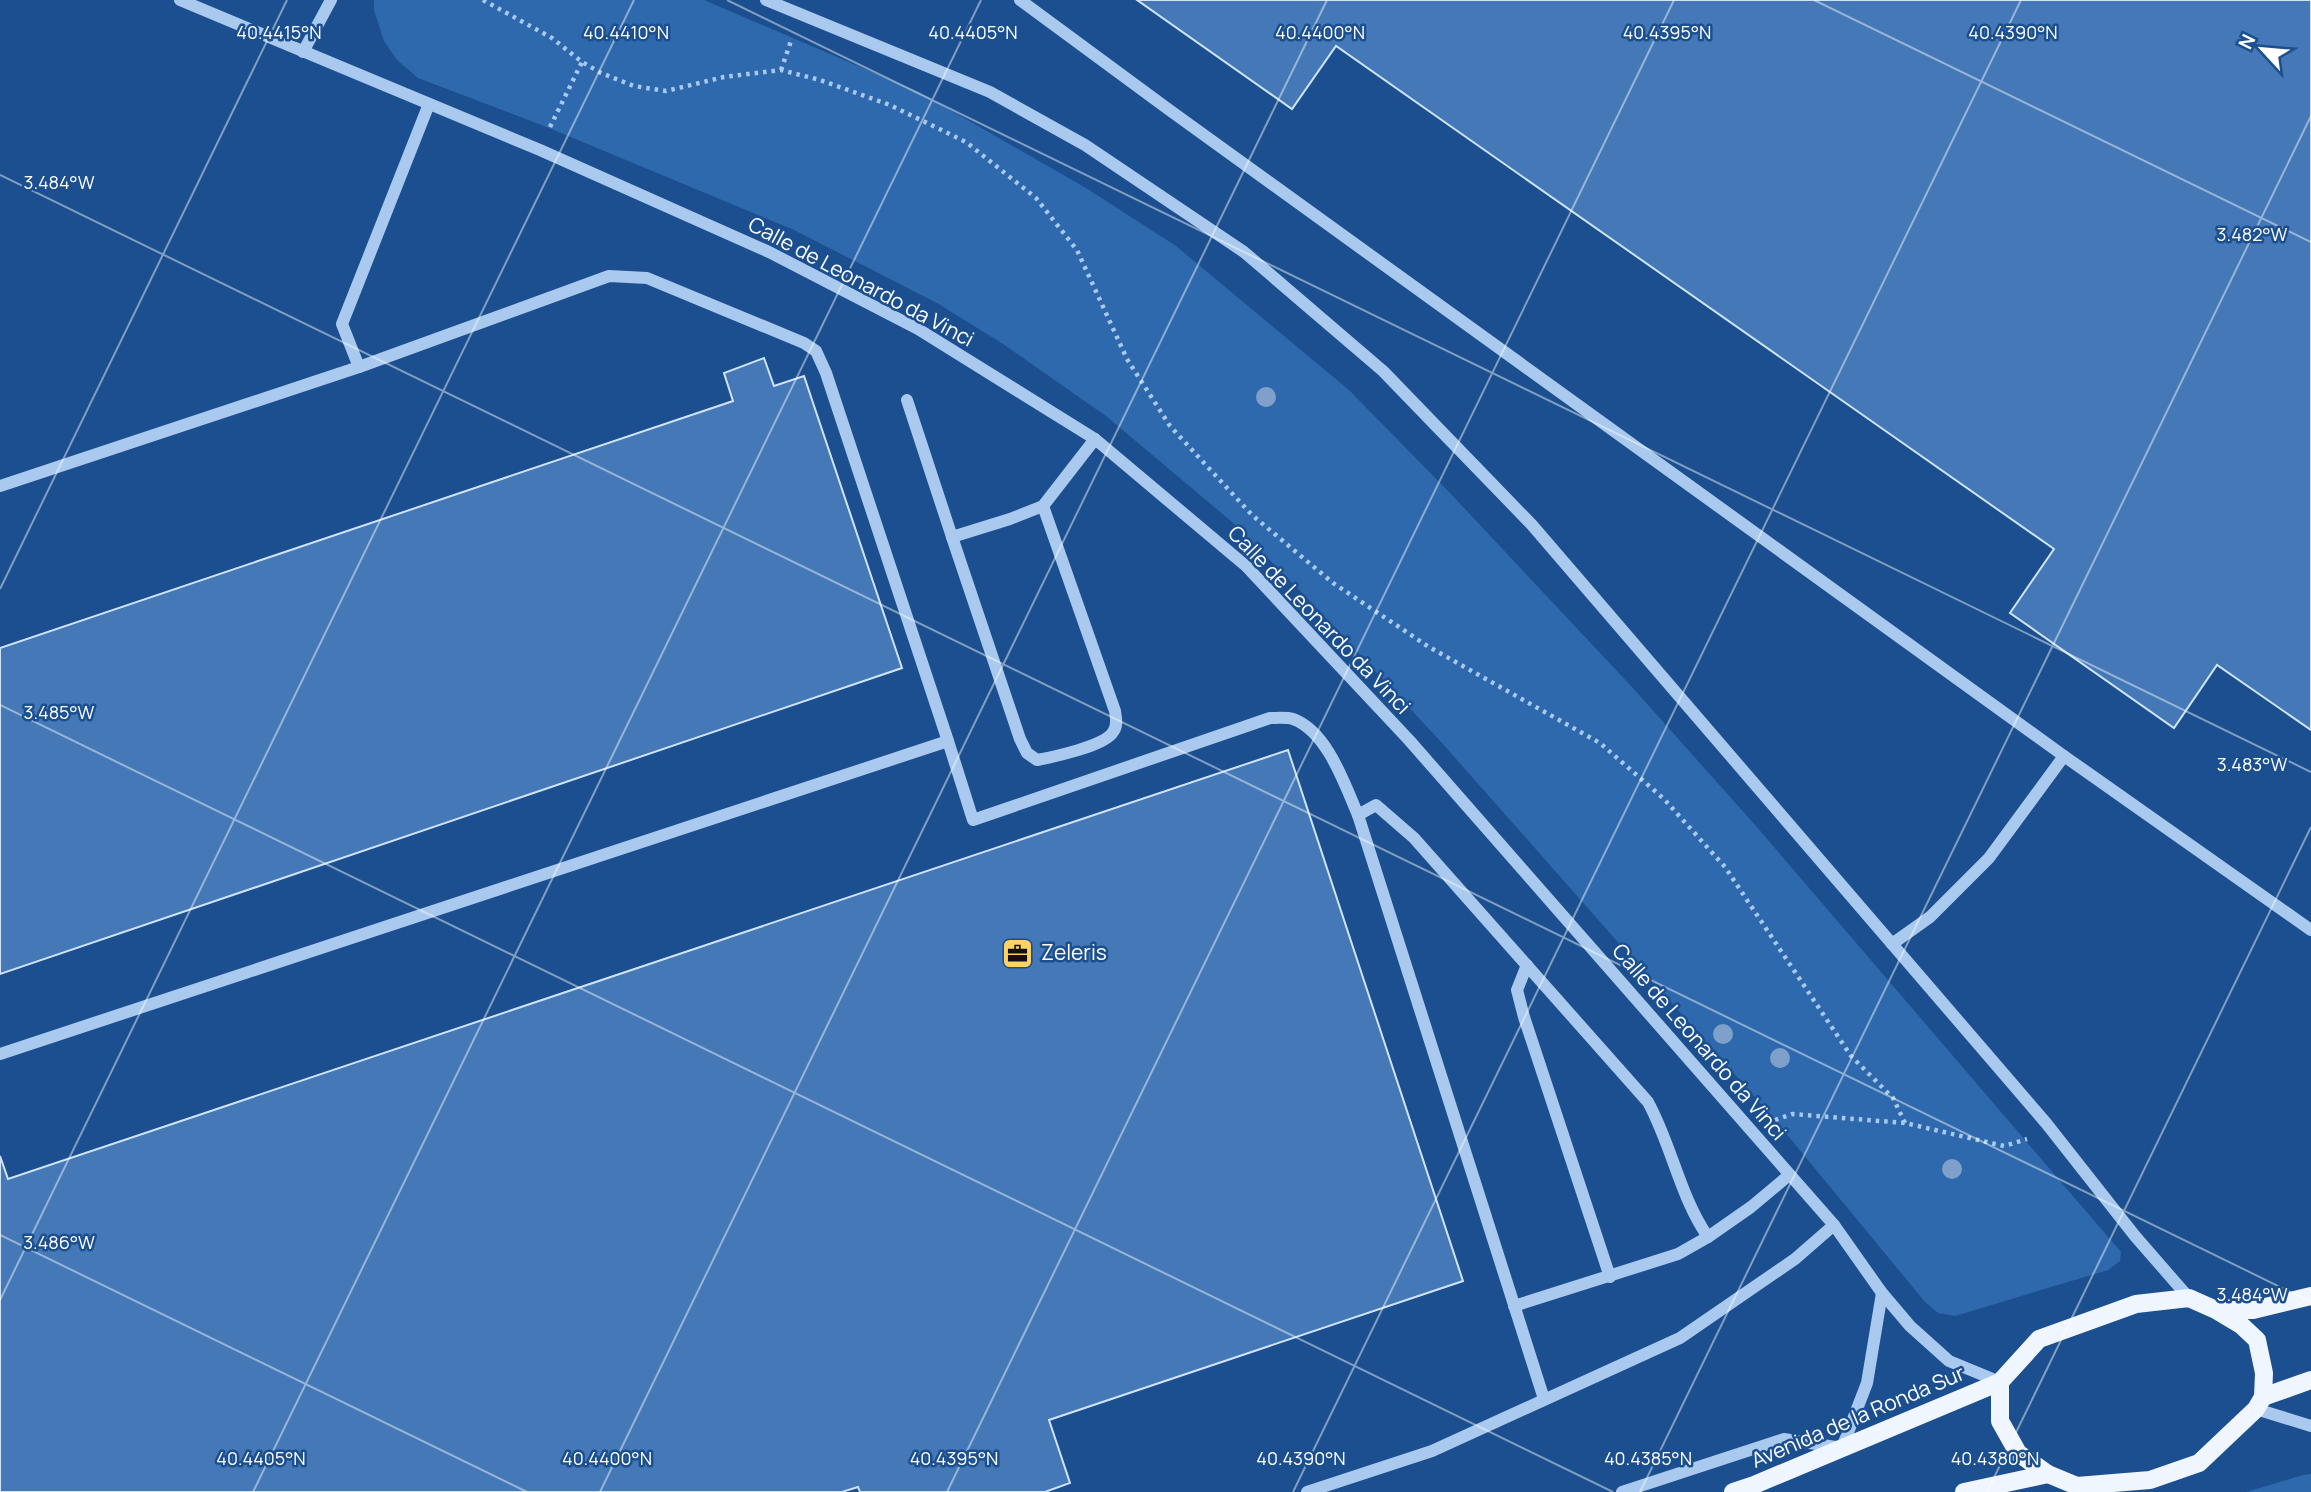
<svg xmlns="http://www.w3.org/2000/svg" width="2311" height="1492" font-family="Manrope,sans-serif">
<rect width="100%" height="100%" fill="#1b4f8f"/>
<g fill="#2e69ad">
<path d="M374,0h330l215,92 167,96 90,58 173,144 101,103 182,194 124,139 365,426 -1,9 -12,9 -153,46 -17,-3 -13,-11 -150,-182 -333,-377 -133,-143 -77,-78 -126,-106 -103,-72 -66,-41 -143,-73 -245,-102 -131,-50 -21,-18 -13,-19 -10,-31z"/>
<path d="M2311,1474v18h-65l57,-17z"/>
</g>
<g fill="#4478b7" stroke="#cfe3fa" stroke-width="2">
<path d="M1137,0h1174v730l-94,-65 -43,63 -164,-115 44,-64 -718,-503 -44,63z"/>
<path d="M764,358l10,28 30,-10 98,292 -902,306v-326l733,-247 -9,-28z"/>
<path d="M1288,750l175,531 -414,139 21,63 -25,9h-185l-2,-5 -16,5h-842v-336l8,23z"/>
</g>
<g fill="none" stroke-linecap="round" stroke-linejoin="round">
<g stroke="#a9c9ee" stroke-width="4.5" stroke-dasharray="3.5 5" stroke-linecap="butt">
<path d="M483,0l69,38 30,24 19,11 33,13 32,5 58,-14 57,-7 39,10 70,25 76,37 70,56 41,52 50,109 43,67 82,89 81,68 96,64 171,96 64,56 61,68 126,189 42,42 12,25"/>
<path d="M781,70l11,-32"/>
<path d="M550,127l32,-65"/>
<path d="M1775,1120l17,-6 113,9 99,23 23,-7"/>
</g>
<g stroke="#a9c9ee" stroke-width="12">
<path d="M180,0l360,150 229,102 149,77 177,110 151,127 163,174 425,485 48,68 28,33 39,35 51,21"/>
<path d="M766,0l224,92 95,53 159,107 139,119 149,154 514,598 89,113 54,62"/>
<path d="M1020,0l148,109 896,647 247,174"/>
<path d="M303,52l28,-52"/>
<path d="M359,367l-17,-43 87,-220"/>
<path d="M907,400l45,137 58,-18 33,-13 52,-67"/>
<path d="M0,486l359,-119 250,-91 38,2 157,65 12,8 10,22 122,368 -948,313"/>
<path d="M952,537l68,202 7,14 10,7c16,-3 68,-14 76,-28 5,-6 3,-14 2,-21l-72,-205"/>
<path d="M948,741l25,79 297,-102c7,0 16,-1 23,1 34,12 52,66 65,96l186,584"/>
<path d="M1358,815l18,-10 38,33 234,264c24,44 32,95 60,135"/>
<path d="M1892,944l38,-27 59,-59 75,-102"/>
<path d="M1527,965l-10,25 7,27 86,260"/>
<path d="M1514,1306l164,-52 30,-17 43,-30 37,-31"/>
<path d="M2256,1409l55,17"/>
<path d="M1307,1492l125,-41 248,-113 115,-79 39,-34"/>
<path d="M1622,1492l162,-53 58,9 25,-65 15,-90"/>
</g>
<g stroke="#f0f6ff" stroke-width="18">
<path d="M2218,1310h35l58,-14"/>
<path d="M2263,1397l48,-17"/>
<path d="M1733,1492l21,-7 246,-103 39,-43 97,-35 53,-6 27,12 25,15 16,15 7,33 -1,24 -7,12 -57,54 -49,17 -73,6 -29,-12 -30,-21 -18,-32v-39"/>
<path d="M1964,1492l84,-18"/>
</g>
</g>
<g fill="#7ea0ca">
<circle cx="1266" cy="397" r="10"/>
<circle cx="1723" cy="1034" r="10"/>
<circle cx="1780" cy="1058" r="10"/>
<circle cx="1952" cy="1169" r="10"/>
</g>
<path fill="none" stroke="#fff" stroke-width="2" stroke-opacity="0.45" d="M727,0l1584,772M1814,0l497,242M0,175l2311,1127M0,589l287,-589M0,705l1613,787M0,1235l527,257M0,1300l634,-1300M253,1492l728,-1492M600,1492l727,-1492M947,1492l727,-1492M1293,1492l728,-1492M1640,1492l671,-1376M1987,1492l324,-665"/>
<defs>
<symbol id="office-square" viewBox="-11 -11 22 22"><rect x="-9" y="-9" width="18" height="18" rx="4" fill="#ffd166" stroke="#1b4f8f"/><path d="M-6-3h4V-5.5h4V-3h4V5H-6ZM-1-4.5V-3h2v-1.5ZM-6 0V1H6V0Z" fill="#111"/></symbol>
</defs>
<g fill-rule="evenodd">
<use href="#office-square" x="1000" y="936" width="35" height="35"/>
</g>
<g text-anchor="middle" stroke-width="5" stroke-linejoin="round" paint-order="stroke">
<g font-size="21" fill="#fff" stroke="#1b4f8f">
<text transform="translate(861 282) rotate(28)" y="7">Calle de Leonardo da Vinci</text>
<text transform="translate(1319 620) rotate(46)" y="7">Calle de Leonardo da Vinci</text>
<text transform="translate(1699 1042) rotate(49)" y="7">Calle de Leonardo da Vinci</text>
<text transform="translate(1858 1417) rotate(-23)" y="7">Avenida de la Ronda Sur</text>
</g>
<g font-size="21" fill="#fff" stroke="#1b4f8f" text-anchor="start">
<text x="1041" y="960">Zeleris</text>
</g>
</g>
<g font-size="18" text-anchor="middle" fill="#fff" stroke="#1b4f8f" stroke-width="5" stroke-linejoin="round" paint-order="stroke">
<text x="279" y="39">40.4415°N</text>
<text x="626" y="39">40.4410°N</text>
<text x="973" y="39">40.4405°N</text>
<text x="1320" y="39">40.4400°N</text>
<text x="1667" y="39">40.4395°N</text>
<text x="2013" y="39">40.4390°N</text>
<text x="59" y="189">3.484°W</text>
<text x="2252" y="241">3.482°W</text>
<text x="59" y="719">3.485°W</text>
<text x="2252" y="771">3.483°W</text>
<text x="59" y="1249">3.486°W</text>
<text x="2252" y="1301">3.484°W</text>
<text x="261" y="1465">40.4405°N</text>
<text x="607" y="1465">40.4400°N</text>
<text x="954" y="1465">40.4395°N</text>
<text x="1301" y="1465">40.4390°N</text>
<text x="1648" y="1465">40.4385°N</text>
<text x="1995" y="1465">40.4380°N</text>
</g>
<g transform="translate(2262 49) rotate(296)" stroke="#1b4f8f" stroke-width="5" paint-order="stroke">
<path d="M0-5L12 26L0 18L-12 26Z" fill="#ffffff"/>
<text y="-10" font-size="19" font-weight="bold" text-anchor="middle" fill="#ffffff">N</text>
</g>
</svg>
